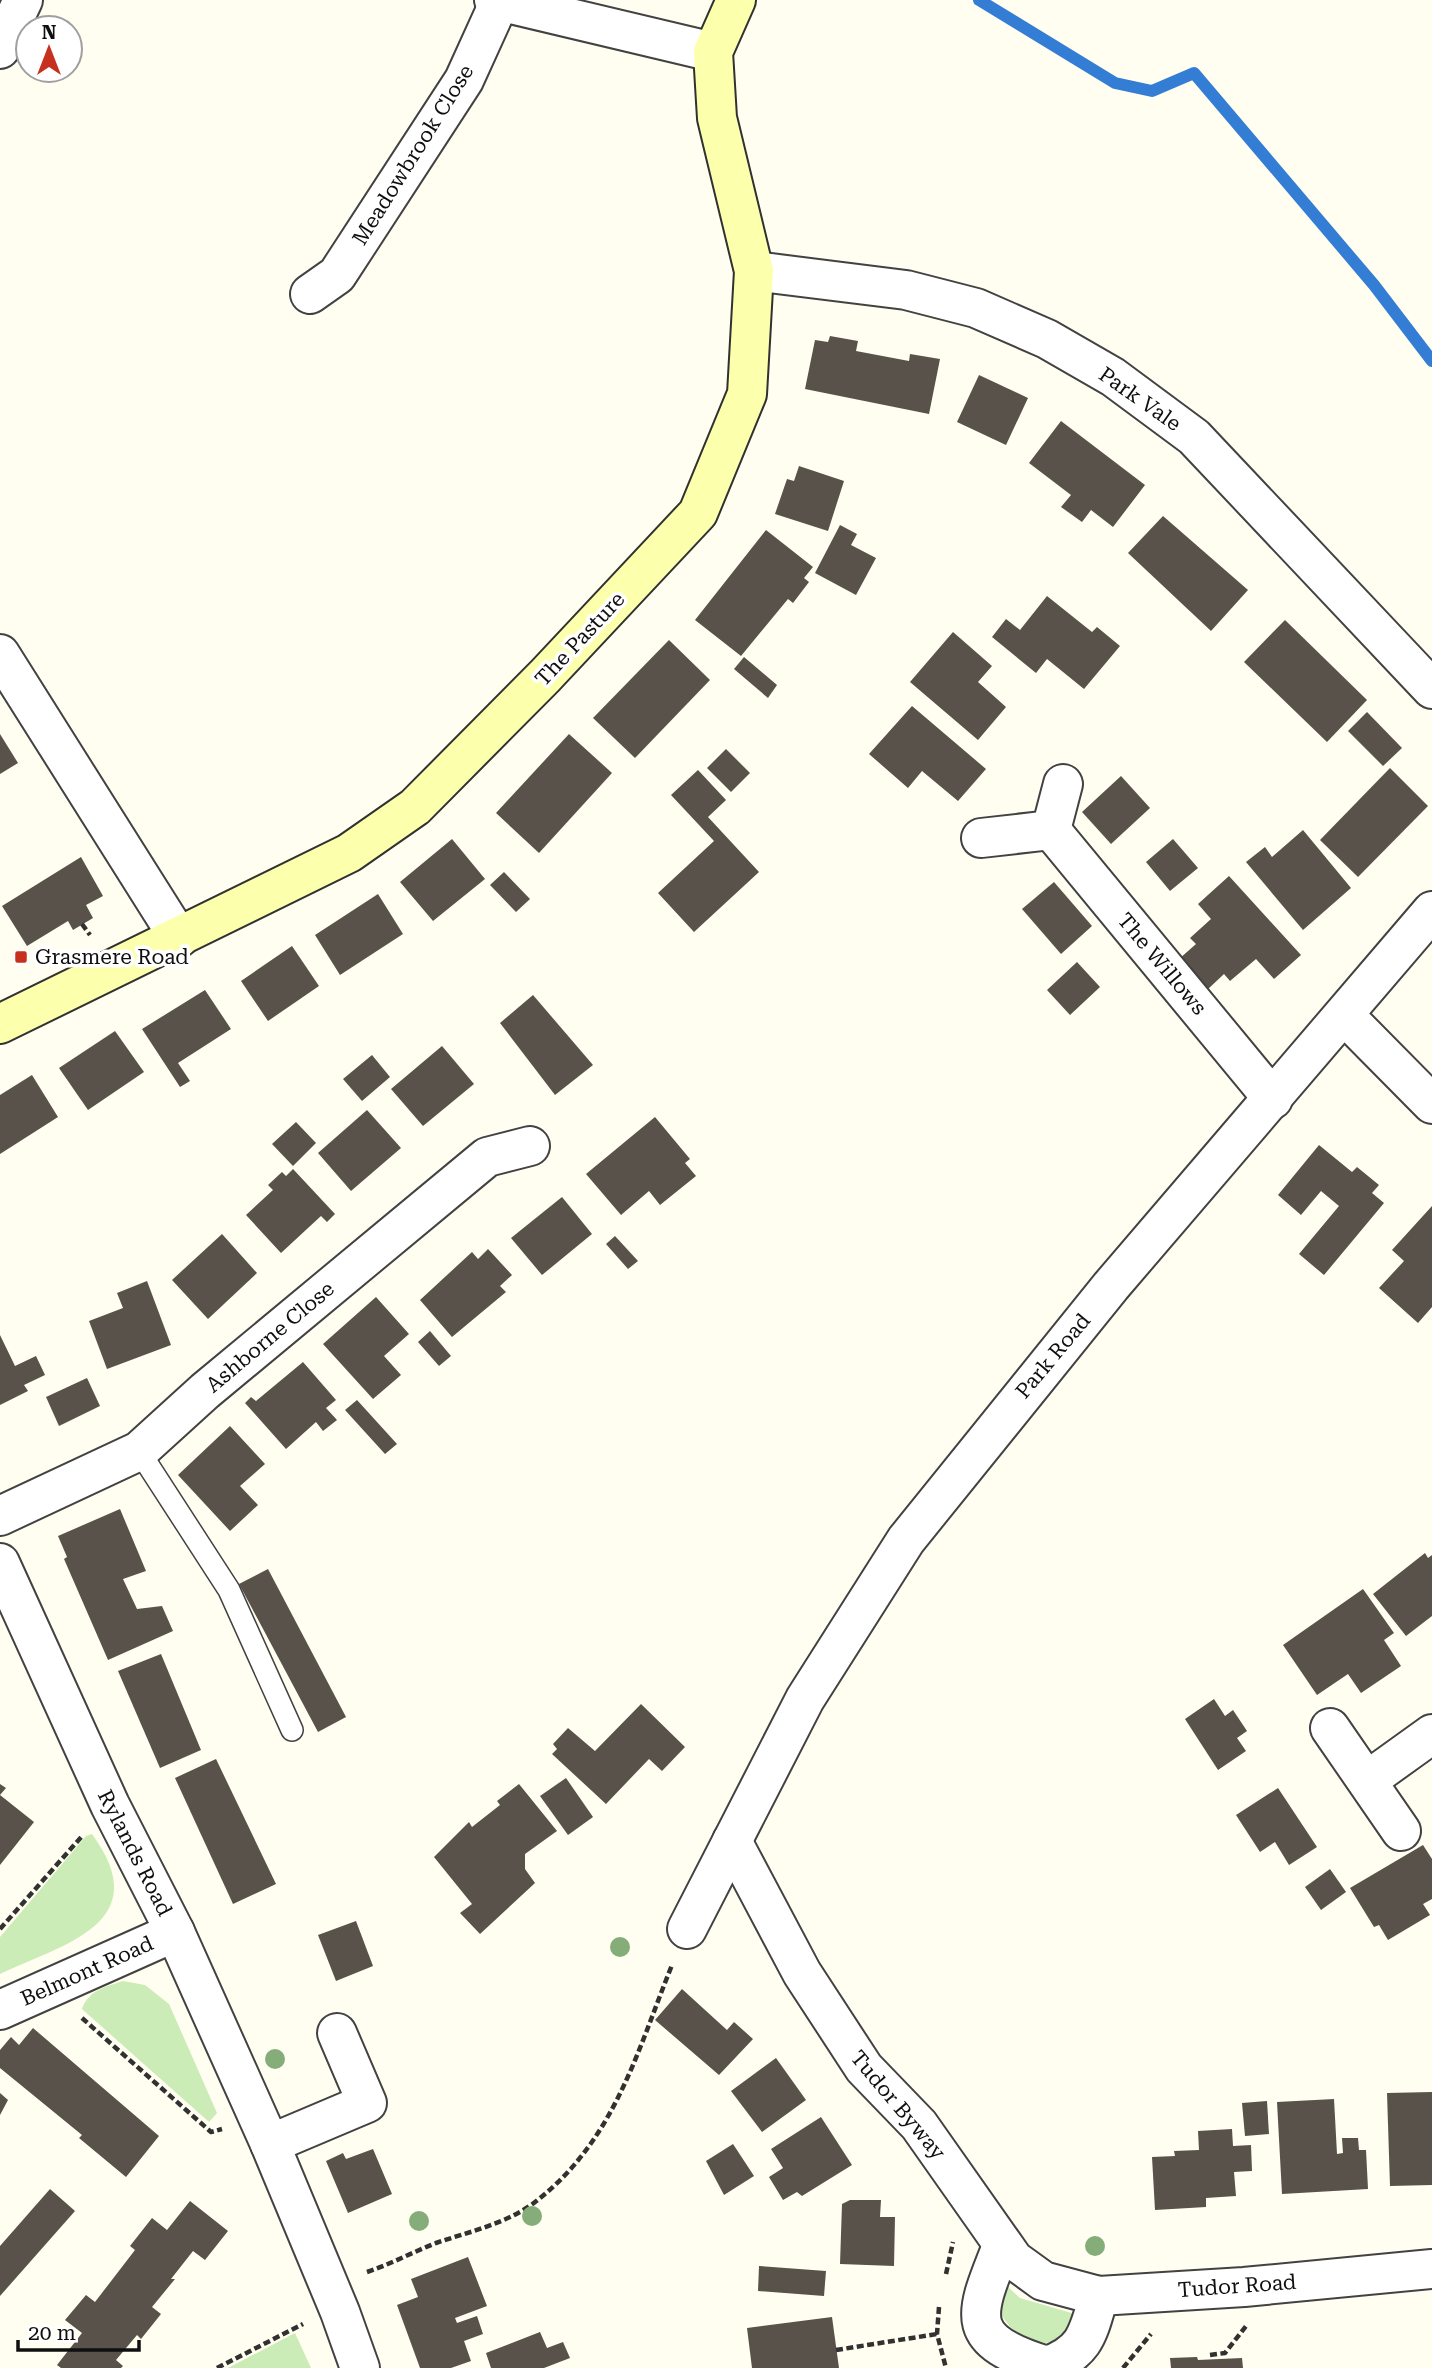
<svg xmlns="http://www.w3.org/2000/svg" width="1432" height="2368" font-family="'Roboto Serif',serif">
<rect width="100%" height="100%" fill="#fffef0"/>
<g fill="#cbecb7">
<path d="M92,1834c65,89 -28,110 -92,140v-37l86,-101z"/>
<path d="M123,1981l22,4 24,19 48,109 -8,9 -127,-113c7,-19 23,-22 41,-28z"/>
<path d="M1006,2285l14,13 55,16c-19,44 -55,35 -75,-2z"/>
<path d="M295,2333l16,35h-83z"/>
</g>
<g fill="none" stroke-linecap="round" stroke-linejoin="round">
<path stroke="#347dd5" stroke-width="12" d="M979,0l136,83 37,8 42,-18 180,212 58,76"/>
</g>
<g fill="#58524a">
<path d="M830,336l28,5 -2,10 53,10 1,-7 30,5 -11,55 -124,-25 10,-49 13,2z"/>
<path d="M979,375l49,23 -22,47 -49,-23z"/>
<path d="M1061,421l84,64 -32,42 -22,-17 -9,12 -21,-15 10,-12 -42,-32z"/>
<path d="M799,466l45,15 -16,50 -53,-17 12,-35 7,2z"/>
<path d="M1163,516l85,74 -37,41 -83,-78z"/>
<path d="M840,525l17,9 -6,11 25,13 -20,37 -41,-22z"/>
<path d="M766,530l47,37 -9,11 5,4 -16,21 -5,-4 -47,57 -46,-36z"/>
<path d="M1047,596l45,36 5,-5 23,19 -36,43 -37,-30 -11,14 -44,-36 14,-18 14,11z"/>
<path d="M1285,620l82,80 -40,42 -83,-80z"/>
<path d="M953,632l39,34 -14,16 28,25 -28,33 -68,-58z"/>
<path d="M669,640l41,40 -75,78 -42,-40z"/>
<path d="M744,657l33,28 -9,13 -34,-29z"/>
<path d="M912,706l74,63 -28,32 -36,-30 -14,17 -39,-34z"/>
<path d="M1367,712l35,36 -19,18 -35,-35z"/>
<path d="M0,734l18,29 -18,11z"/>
<path d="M569,734l43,39 -73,80 -43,-40z"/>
<path d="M726,749l24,24 -19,19 -24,-24z"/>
<path d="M1390,768l38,38 -70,71 -38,-37z"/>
<path d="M698,770l28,30 -18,17 51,55 -65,60 -36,-39 56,-52 -43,-46z"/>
<path d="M1121,776l29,32 -39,36 -29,-32z"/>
<path d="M1303,830l48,58 -48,42 -57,-68 19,-15 7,10z"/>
<path d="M452,839l33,40 -52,42 -33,-39z"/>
<path d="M1173,839l25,29 -28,23 -24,-29z"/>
<path d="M81,857l22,39 -17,9 7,13 -20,12 -5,-9 -41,25 -25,-40z"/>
<path d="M504,872l26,27 -14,13 -26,-27z"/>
<path d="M1229,876l72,79 -27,24 -18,-20 -26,22 -6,-7 -17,16 -28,-31 17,-15 -6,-6 21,-19 -13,-15z"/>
<path d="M1054,882l38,44 -31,28 -39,-45z"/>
<path d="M378,894l25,40 -63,41 -25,-40z"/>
<path d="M292,946l27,40 -51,35 -27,-40z"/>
<path d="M1077,962l23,25 -30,28 -23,-25z"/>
<path d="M205,990l26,39 -53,34 12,18 -10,6 -38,-58z"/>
<path d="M533,995l60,70 -38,30 -55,-72z"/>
<path d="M115,1031l29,41 -56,38 -29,-42z"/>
<path d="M442,1046l32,38 -51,42 -32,-37z"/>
<path d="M372,1055l18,22 -28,24 -19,-22z"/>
<path d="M32,1075l26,42 -58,37v-59z"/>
<path d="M367,1110l34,38 -50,43 -33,-38z"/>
<path d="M655,1117l35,42 -5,4 11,13 -36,29 -11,-14 -28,24 -35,-41z"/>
<path d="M296,1122l20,21 -23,23 -21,-22z"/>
<path d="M1319,1145l33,27 5,-5 22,18 -7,8 12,10 -60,72 -25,-21 40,-48 -18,-15 -20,24 -23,-20z"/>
<path d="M293,1169l42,45 -8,8 -6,-6 -40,37 -35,-38 27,-25 -5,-5 14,-13 4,4z"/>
<path d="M562,1197l30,37 -50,41 -31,-37z"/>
<path d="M1432,1206v101l-14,16 -39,-35 25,-27 -12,-11z"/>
<path d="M222,1234l35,39 -49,46 -36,-39z"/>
<path d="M615,1236l23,25 -10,8 -22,-25z"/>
<path d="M488,1249l24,26 -12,11 6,6 -54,45 -32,-37 52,-48 6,7z"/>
<path d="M147,1281l24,64 -64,24 -18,-48 34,-13 -6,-15z"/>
<path d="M376,1297l33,37 -25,22 17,19 -28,24 -50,-55z"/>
<path d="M430,1331l21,25 -12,10 -21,-24z"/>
<path d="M0,1335l15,31 21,-10 9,19 -21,10 4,6 -28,14z"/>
<path d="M303,1362l33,38 -10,8 11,12 -14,11 -7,-9 -30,27 -41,-46 6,-6 5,4z"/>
<path d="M87,1378l13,28 -41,20 -13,-29z"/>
<path d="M357,1400l40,44 -12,10 -40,-44z"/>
<path d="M230,1426l35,38 -25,22 18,19 -28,26 -52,-56z"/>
<path d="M120,1509l26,62 -23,8 14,30 25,-3 11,25 -65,29 -44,-101 3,-2 -9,-21z"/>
<path d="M1425,1553l3,5 4,-3v61l-26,20 -33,-42z"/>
<path d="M268,1569l78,148 -28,15 -79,-148z"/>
<path d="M1363,1589l31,44 -10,7 17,26 -40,27 -13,-19 -31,21 -34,-50z"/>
<path d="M161,1654l40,96 -41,18 -42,-97z"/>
<path d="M1214,1699l11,17 8,-6 14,21 -10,7 9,13 -28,19 -33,-51z"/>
<path d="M641,1704l44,43 -23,24 -13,-12 -43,45 -54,-50 5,-5 -4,-5 15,-16 27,23z"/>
<path d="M216,1759l60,125 -43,20 -58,-126z"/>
<path d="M566,1778l27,39 -25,18 -28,-39z"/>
<path d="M0,1784l6,4 -6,7 34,27 -34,43z"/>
<path d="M519,1784l38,47 -32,23v15l10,14 -55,51 -20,-21 12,-9 -38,-47 35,-35 3,5 28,-22 -3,-4z"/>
<path d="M1278,1788l39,59 -28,18 -14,-23 -15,10 -24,-37z"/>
<path d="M1423,1845l9,14v40l-9,5 7,11 -42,25 -9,-15 -5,2 -24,-39z"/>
<path d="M1330,1869l16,23 -25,18 -16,-23z"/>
<path d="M356,1921l17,45 -37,15 -18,-46z"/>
<path d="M682,1989l45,41 7,-8 19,17 -34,36 -64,-55z"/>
<path d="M33,2028l126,108 -33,41 -47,-39 3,-3 -82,-67v-18l11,-13 8,8z"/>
<path d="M776,2058l30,42 -44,32 -31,-41z"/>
<path d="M1432,2092v93l-42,1 -3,-93z"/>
<path d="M0,2093l8,7 -8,15z"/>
<path d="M1334,2099l3,55 6,-1 -1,-15h16l1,12h7l2,39 -86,5 -5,-92z"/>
<path d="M1267,2101l2,33 -24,2 -3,-33z"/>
<path d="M821,2117l31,48 -50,31 -5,-4 -14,8 -14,-23 14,-9 -12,-19z"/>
<path d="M1232,2129l1,17 18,-1 1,26 -18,1 2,24 -30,2v9l-51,3 -3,-53 23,-1 -1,-5 25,-1 -1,-19z"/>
<path d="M733,2144l21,32 -30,19 -18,-34z"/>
<path d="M373,2149l19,45 -44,19 -22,-52 17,-8 3,6z"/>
<path d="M50,2189l25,22 -75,85v-50z"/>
<path d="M850,2200h31l-1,17h15l-1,49 -54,-2 2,-60z"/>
<path d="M190,2201l38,30 -23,29 -12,-9 -22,28h4l-23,28 9,7 -20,25 -4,-4 -21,25 7,6 -2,2h-60l-4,-3 25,-32 -17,-13 21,-25 9,7 40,-52 -5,-4 22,-28 15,12z"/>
<path d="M468,2257l19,49 -32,12 2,5 20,-7 6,18 -19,7 7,20 -20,7h-31l-23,-63 21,-8 -7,-18z"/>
<path d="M759,2266l67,5 -2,25 -66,-5z"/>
<path d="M832,2317l7,51h-87l-5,-40z"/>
<path d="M540,2332l7,16 16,-6 7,16 -26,10h-53l-5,-15z"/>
<path d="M1197,2357l1,3 44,-2 1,10h-72l-1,-10z"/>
</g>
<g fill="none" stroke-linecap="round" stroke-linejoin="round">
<defs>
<path id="lane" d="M139,1451l90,139 63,140"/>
<g id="street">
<path d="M494,0l219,52"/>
<path d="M0,49l23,-49"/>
<path d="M754,271l152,19 70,18 71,31 66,38 81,60 238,252"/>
<path d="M310,294l27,-19 127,-195 35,-77"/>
<path d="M0,654l179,284"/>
<path d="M1063,784l-12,46 222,269"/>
<path d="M981,838l70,-8"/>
<path d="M1344,1015l88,89"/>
<path d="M0,1516l139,-65 66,-60 282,-234 43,-11"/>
<path d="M0,1563l110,242 65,127 95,212 70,168 20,56"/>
<path d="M1330,1728l71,103"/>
<path d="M1368,1780l64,-46"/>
<path d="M732,1841l70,132 62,95 55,57 95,135 29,21 56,15 145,-9 188,-18"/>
<path d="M687,1929l118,-230 101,-159 205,-254 321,-375"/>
<path d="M0,2010l175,-78"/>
<path d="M270,2144l97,-41 -30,-70"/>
<path d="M1002,2246c-29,72 -39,94 45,120 39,-14 41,-33 52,-70"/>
</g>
<path id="secondary" d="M0,1024l349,-171 66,-46 130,-131 153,-163 49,-119 7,-123 -37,-153 -4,-66 23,-52"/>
</defs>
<use href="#lane" stroke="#424242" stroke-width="24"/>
<use href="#street" stroke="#424242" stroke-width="42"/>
<use href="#secondary" stroke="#313131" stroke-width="42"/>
<g stroke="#313131" stroke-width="4.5" stroke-dasharray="7 3.5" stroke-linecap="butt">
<path d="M82,924l8,11"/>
<path d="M0,1929l83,-94"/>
<path d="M82,2018l129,114 11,-3"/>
<path d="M367,2272c24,-8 46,-20 69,-29 35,-12 74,-20 103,-44 76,-61 98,-147 133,-234"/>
<path d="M946,2274l7,-32"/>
<path d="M939,2307l-2,27 9,34"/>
<path d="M836,2350l101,-16"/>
<path d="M1210,2355l15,-2 21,-27"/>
<path d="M217,2368l86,-44"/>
<path d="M1123,2368l28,-34"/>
</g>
<use href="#lane" stroke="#fff" stroke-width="21"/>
<use href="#street" stroke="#fff" stroke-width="38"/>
<use href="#secondary" stroke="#fcffab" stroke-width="38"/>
</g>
<g fill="#84ad7a">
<circle cx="620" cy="1947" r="10"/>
<circle cx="275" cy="2059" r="10"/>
<circle cx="532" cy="2216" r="10"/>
<circle cx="419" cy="2221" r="10"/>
<circle cx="1095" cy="2246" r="10"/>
</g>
<rect fill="#c72f1e" stroke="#fff" stroke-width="2.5" x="14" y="950" width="14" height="14" rx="3.5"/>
<g text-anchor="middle" stroke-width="7" stroke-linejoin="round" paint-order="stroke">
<g font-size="21" fill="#0f0f0f" stroke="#fff">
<text transform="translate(413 155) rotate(-58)" y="7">Meadowbrook Close</text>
<text transform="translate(1140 399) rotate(35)" y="7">Park Vale</text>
<text transform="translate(580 639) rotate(-47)" y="7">The Pasture</text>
<text transform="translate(1162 964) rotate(50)" y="7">The Willows</text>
<text transform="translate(270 1337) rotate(-40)" y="7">Ashborne Close</text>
<text transform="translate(1053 1356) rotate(-50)" y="7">Park Road</text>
<text transform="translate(135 1853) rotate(63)" y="7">Rylands Road</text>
<text transform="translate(87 1971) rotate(-24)" y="7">Belmont Road</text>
<text transform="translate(898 2105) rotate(50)" y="7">Tudor Byway</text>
<text transform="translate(1237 2286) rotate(-4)" y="7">Tudor Road</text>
</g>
<g font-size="21" fill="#0f0f0f" stroke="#fff" text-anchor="start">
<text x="35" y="964">Grasmere Road</text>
</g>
</g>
<g transform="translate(49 49)"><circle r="33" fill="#ffffff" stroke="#9f9f9f" stroke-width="2"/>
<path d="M0-5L12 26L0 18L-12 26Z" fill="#c72f1e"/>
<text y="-10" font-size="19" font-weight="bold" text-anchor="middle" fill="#0f0f0f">N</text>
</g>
<path d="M18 2340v10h121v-10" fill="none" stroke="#0f0f0f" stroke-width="3.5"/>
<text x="28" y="2340" font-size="21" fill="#0f0f0f" stroke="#ffffff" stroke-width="5" paint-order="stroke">20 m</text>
</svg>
